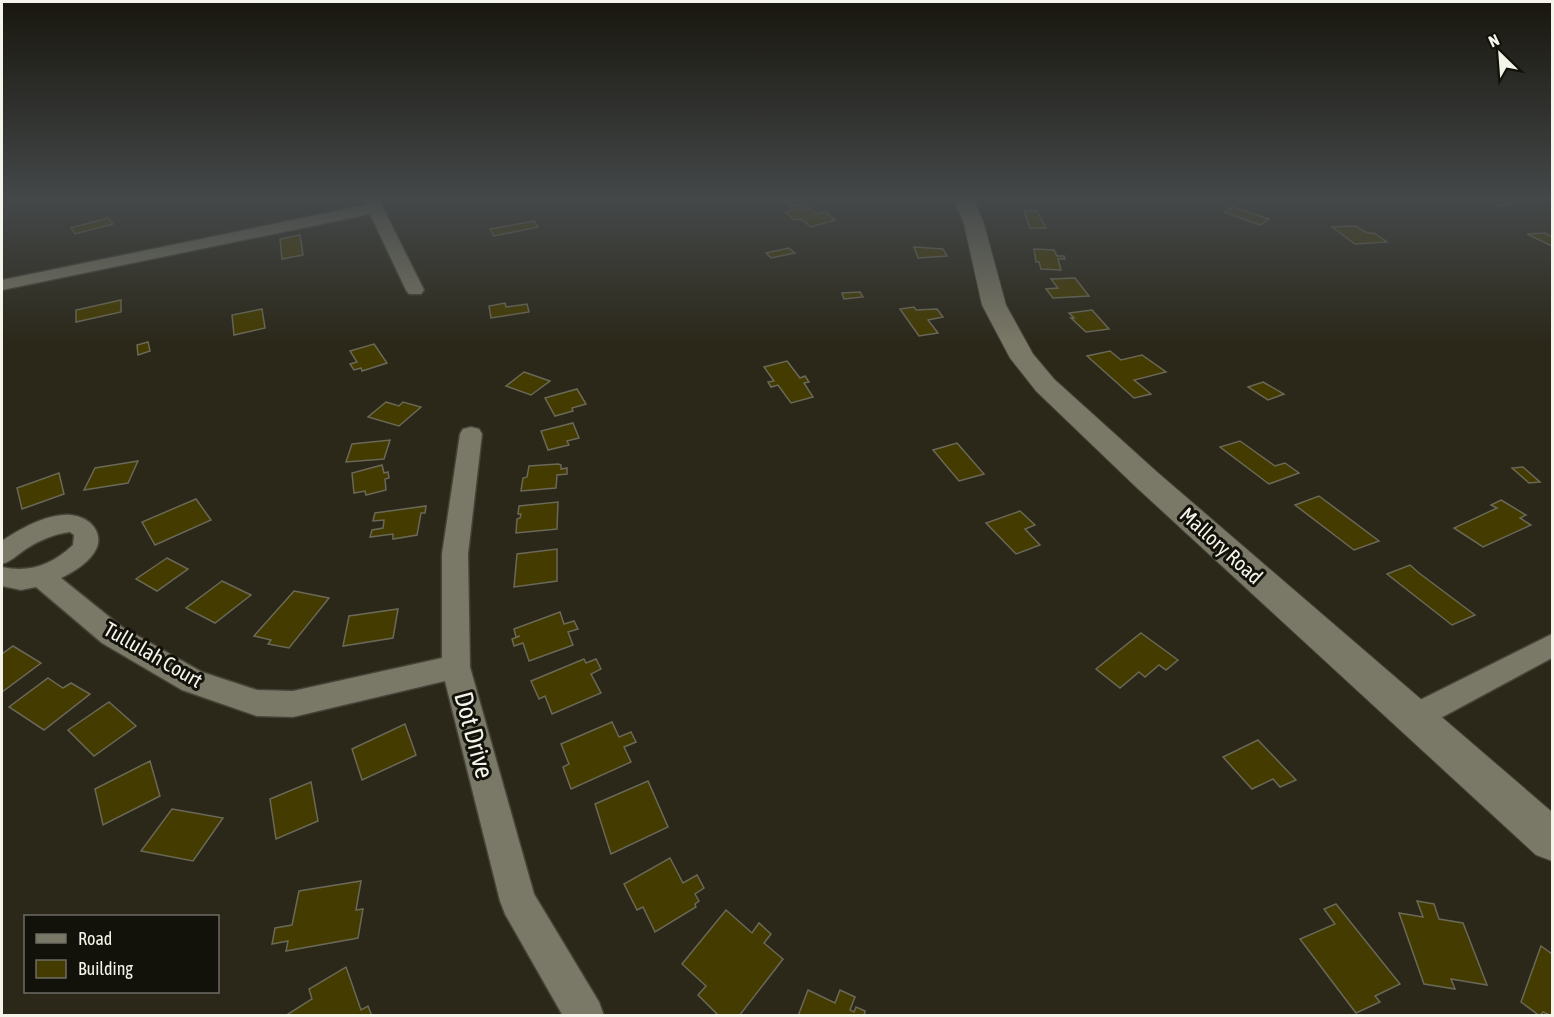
<svg xmlns="http://www.w3.org/2000/svg" width="1554" height="1017" font-family="'Asap Condensed',sans-serif">
<rect width="100%" height="100%" fill="#2b281a"/>
<g fill="#443b00" stroke="#6a6857" stroke-width="1.5">
<path d="M801,200l5,4 -15,3 -7,-6z"/>
<path d="M1482,200h20l9,4 -10,3z"/>
<path d="M808,207l8,7 10,-2 9,8 -24,7 -10,-8 -7,1 -9,-8z"/>
<path d="M1233,207l36,12 -9,6 -36,-13z"/>
<path d="M1024,211h13l9,17h-16z"/>
<path d="M108,218l5,6 -38,10 -4,-6z"/>
<path d="M534,221l4,6 -44,9 -4,-7z"/>
<path d="M1356,226l11,7h7l13,9 -32,2 -23,-17z"/>
<path d="M1545,233l7,4v9l-25,-12z"/>
<path d="M300,235l3,20 -21,4 -2,-20z"/>
<path d="M914,247l29,2 4,7 -29,2z"/>
<path d="M789,248l6,5 -24,5 -5,-5z"/>
<path d="M1034,249l20,1 3,6h7l1,3h-7l3,11 -20,-1 -2,-7h-3z"/>
<path d="M1075,278l14,18 -36,2 -7,-9 12,-1 -7,-9z"/>
<path d="M860,292l3,5 -19,2 -2,-6z"/>
<path d="M121,300v12l-45,10v-12z"/>
<path d="M505,303l1,4 21,-3 2,8 -38,6 -2,-12z"/>
<path d="M914,307l2,3 21,-1 6,8 -15,3 10,13 -19,3 -19,-27z"/>
<path d="M262,309l3,19 -31,7 -2,-20z"/>
<path d="M1092,310l17,19 -23,3 -15,-14h3l-5,-5z"/>
<path d="M148,342l2,9 -12,4 -1,-10z"/>
<path d="M374,344l13,19 -25,8 -1,-3 -7,2 -4,-6 7,-2 -7,-11z"/>
<path d="M1110,351l11,9 21,-5 24,17 -32,8 17,14 -17,4 -47,-42z"/>
<path d="M787,361l13,17 5,-2 4,6 -5,1 9,14 -22,6 -13,-18 -7,2 -3,-5 6,-1 -10,-14z"/>
<path d="M524,372l26,9 -19,14 -25,-9z"/>
<path d="M1263,382l21,12 -16,6 -20,-13z"/>
<path d="M577,389l9,15 -14,4 1,3 -18,5 -10,-18z"/>
<path d="M386,402l13,4 4,-4 18,5 -22,19 -31,-9z"/>
<path d="M573,423l6,15 -12,3 2,4 -21,5 -7,-19z"/>
<path d="M390,440l-6,19 -38,3 6,-18z"/>
<path d="M1240,441l35,25 10,-3 14,10 -30,11 -49,-37z"/>
<path d="M957,443l27,31 -25,7 -26,-31z"/>
<path d="M138,461l-10,22 -44,7 11,-22z"/>
<path d="M558,464l3,1v4l6,-1v6l-10,1 -1,13 -35,3 2,-13 4,-1 2,-11z"/>
<path d="M382,465l2,8 4,-1 1,6 -4,1 1,11 -20,5 -1,-4 -11,2 -2,-20z"/>
<path d="M1523,467l17,15 -11,1 -17,-15z"/>
<path d="M59,473l5,21 -42,15 -5,-21z"/>
<path d="M1319,496l60,45 -25,9 -59,-45z"/>
<path d="M196,499l15,21 -56,25 -13,-23z"/>
<path d="M1501,500l25,15 -6,3 11,7 -48,22 -29,-19 43,-20 -6,-3z"/>
<path d="M558,502l-1,27 -41,4 1,-14 3,-1 1,-4h-3l1,-8z"/>
<path d="M426,506l-1,7h-4l-4,22 -24,4v-5l-23,3 2,-7 11,-2 1,-8 -11,1 2,-8z"/>
<path d="M1020,511l15,14 -10,4 15,16 -24,9 -30,-31z"/>
<path d="M557,549v32l-43,6 3,-33z"/>
<path d="M167,558l21,11 -31,22 -21,-12z"/>
<path d="M1410,565l9,8 56,42 -23,10 -65,-51z"/>
<path d="M222,581l29,14 -36,28 -29,-15z"/>
<path d="M294,591l35,7 -40,50 -21,-4 3,-4 -17,-4z"/>
<path d="M398,609l-5,29 -50,8 6,-30z"/>
<path d="M560,612l4,12 10,-3 4,8 -10,3 5,13 -44,16 -6,-18 -9,3 -2,-7 8,-3 -4,1 -2,-8z"/>
<path d="M1141,633l37,27 -12,10 -7,-5 -14,12 -6,-5 -19,16 -24,-19z"/>
<path d="M13,646l28,17 -39,29v-38z"/>
<path d="M584,659l2,4 10,-4 5,10 -10,5 10,19 -49,21 -7,-18 -6,3 -8,-18z"/>
<path d="M48,678l15,10 8,-5 19,11 -46,36 -35,-23z"/>
<path d="M109,702l27,24 -42,30 -26,-26z"/>
<path d="M612,722l7,15 12,-5 5,10 -12,5 7,15 -60,27 -8,-22 6,-3 -8,-20z"/>
<path d="M405,724l11,31 -54,25 -10,-31z"/>
<path d="M1258,740l38,40 -16,7 -7,-8 -21,10 -29,-32z"/>
<path d="M150,761l10,35 -57,29 -8,-36z"/>
<path d="M648,781l20,46 -57,27 -16,-50z"/>
<path d="M311,782l7,39 -42,18 -6,-40z"/>
<path d="M172,809l51,9 -30,43 -52,-10z"/>
<path d="M670,858l13,25 14,-8 7,13 -9,6 4,7 -4,3 1,3 -41,25 -12,-25 -6,3 -13,-26z"/>
<path d="M361,881l-5,29 7,-1 -5,29 -72,13 2,-10 -16,3 3,-16 17,-3 7,-34z"/>
<path d="M1417,901l17,3 5,15 24,4 24,62 -36,-6 4,10 -31,-5 -25,-71 24,4z"/>
<path d="M1336,904l64,80 -25,12 5,6 -24,11 -56,-74 35,-15 -11,-15z"/>
<path d="M726,910l26,23 7,-10 12,11 -7,9 19,16 -44,57h-20l-21,-21 8,-9 -24,-22z"/>
<path d="M1541,946l11,8v62l-9,-4 -3,4 -19,-14z"/>
<path d="M346,967l15,43 7,-4 4,10h-87l27,-17 -3,-10z"/>
<path d="M808,990l27,13 5,-13 15,7 -5,13 4,2 2,-5 9,4 -1,5h-66z"/>
</g>
<g fill="none" stroke-linecap="round" stroke-linejoin="round">
<defs>
<g id="minor">
<path d="M364,200h15l45,90 -3,4h-12l-3,-4 -36,-76 -368,76v-10l364,-75z"/>
<path d="M471,427l8,2 3,5 -14,120 2,113 64,227 65,108 5,14h-41l-58,-102 -5,-13 -55,-220 -152,36 -36,-1 -75,-26 -80,-47 -66,-56 -15,3 -19,-4v-19c27,6 50,-2 71,-22l1,-10 -4,-3c-16,2 -30,8 -44,17 -9,6 -14,12 -24,15v-23c18,-12 46,-28 69,-26 9,1 18,5 23,12 16,23 -16,43 -33,51l61,49 80,45 55,18 36,1 149,-33v-104l18,-120 3,-5z"/>
<path d="M1552,634v24l-128,69 -11,4 -11,-4 -4,-9 4,-9z"/>
</g>
<path id="tertiary" d="M954,200h20l10,24 22,81 27,49 21,25 103,93 395,340v49l-16,-6 -401,-369 -99,-95 -26,-33 -28,-53 -18,-81z"/>
</defs>
<use href="#minor" stroke="#454337" stroke-width="3"/>
<use href="#tertiary" stroke="#454337" stroke-width="2"/>
<use href="#minor" fill="#7a7866" fill-rule="evenodd"/>
<use href="#tertiary" fill="#7a7866" fill-rule="evenodd"/>
</g>
<linearGradient id="sky" x2="0" y2="1"><stop stop-color="#18160e"/><stop offset="0.58" stop-color="#444849"/><stop offset="1" stop-color="#444849" stop-opacity="0"/></linearGradient>
<rect width="1554" height="343" fill="url(#sky)"/>
<g text-anchor="middle" stroke-width="6" stroke-linejoin="round" paint-order="stroke">
<g font-size="21" fill="#f5f4ea" stroke="#12110a">
<text transform="translate(1221 546) rotate(42)" y="7">Mallory Road</text>
<text transform="translate(153 655) rotate(30)" y="7">Tullulah Court</text>
</g>
<g font-size="26" fill="#f5f4ea" stroke="#12110a">
<text transform="translate(474 735) rotate(75)" y="9">Dot Drive</text>
</g>
</g>
<rect width="1554" height="1017" fill="none" stroke="#f5f4ea" stroke-width="6"/>
<rect x="24" y="915" width="195" height="78" fill="#12110a" stroke="#6d6c64" stroke-width="1.5"/>
<rect x="36" y="934" width="30" height="9" fill="#7a7866" stroke="#6d6c64" stroke-width="1.5"/>
<text x="78" y="945" font-size="18" fill="#f5f4ea">Road</text>
<rect x="36" y="960" width="30" height="18" fill="#443b00" stroke="#6d6c64" stroke-width="1.5"/>
<text x="78" y="975" font-size="18" fill="#f5f4ea">Building</text>
<g transform="translate(1500 54) rotate(335)" stroke="#12110a" stroke-width="4.5" paint-order="stroke">
<path d="M0-4.5L10 22L0 15L-10 22Z" fill="#f5f4ea"/>
<text y="-9" font-size="16" font-weight="bold" text-anchor="middle" fill="#f5f4ea">N</text>
</g>
</svg>
